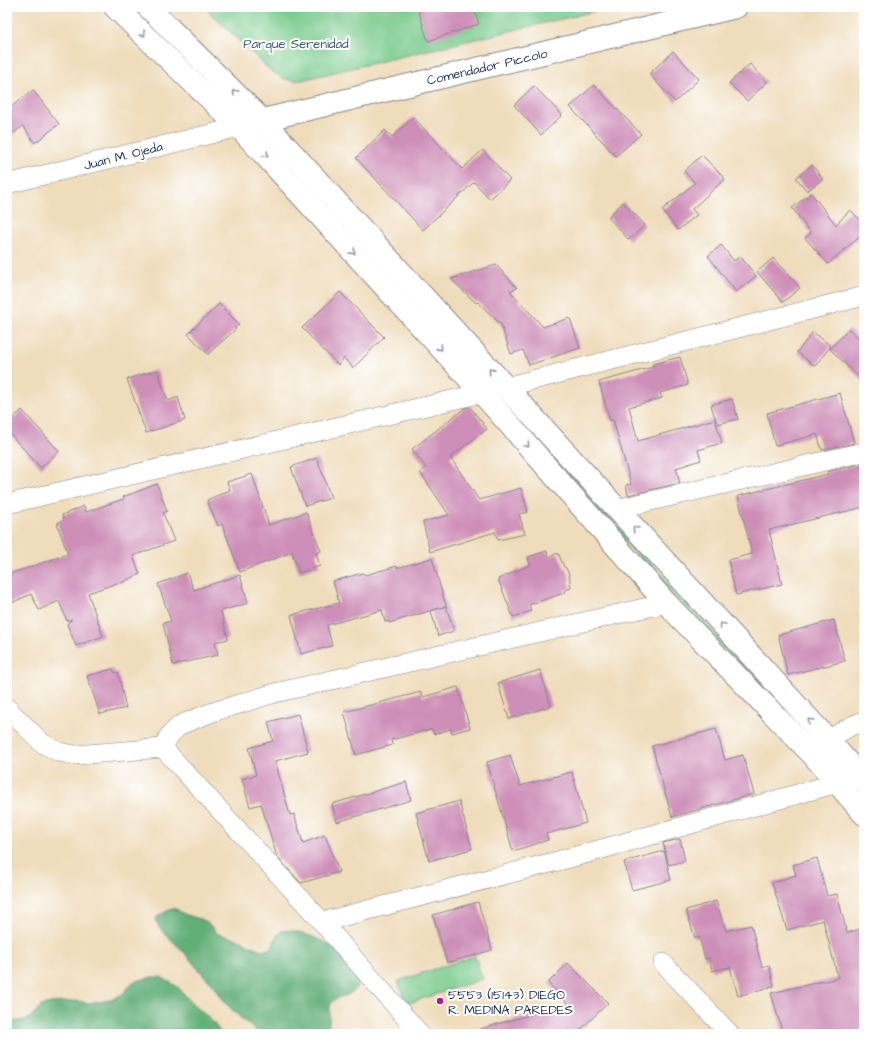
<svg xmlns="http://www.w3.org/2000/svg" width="871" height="1041" font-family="'Architects Daughter',sans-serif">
<rect width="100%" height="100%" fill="#fff"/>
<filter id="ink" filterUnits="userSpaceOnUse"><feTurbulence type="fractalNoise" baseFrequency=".025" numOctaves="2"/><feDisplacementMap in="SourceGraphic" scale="8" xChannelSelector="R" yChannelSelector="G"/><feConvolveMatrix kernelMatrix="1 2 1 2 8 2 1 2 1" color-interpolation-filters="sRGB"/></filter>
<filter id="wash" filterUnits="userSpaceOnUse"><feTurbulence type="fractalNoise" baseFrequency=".012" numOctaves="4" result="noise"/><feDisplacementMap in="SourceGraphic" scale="16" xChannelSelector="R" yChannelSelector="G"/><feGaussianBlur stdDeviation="0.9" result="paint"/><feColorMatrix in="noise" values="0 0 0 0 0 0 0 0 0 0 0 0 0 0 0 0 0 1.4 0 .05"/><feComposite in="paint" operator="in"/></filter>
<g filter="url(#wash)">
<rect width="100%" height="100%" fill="#efdcba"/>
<g fill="#79cb8c" stroke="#4a7d75">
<path d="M204,7h409l-316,74 -13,-2 -13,-8z"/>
<path d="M266,139l532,586 -4,3 -531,-587z"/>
<path d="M475,956l8,23 -77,25 -8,-23z"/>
</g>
<g fill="#62af78" stroke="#3e6f6b">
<path d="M172,909h4l8,5 19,6 5,3 10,11 23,6 8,5 13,5 9,-1c3,-5 4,-13 9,-17 9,-7 47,9 55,17 9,8 16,19 24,28 -3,26 -24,14 -29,29 -1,5 0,10 -1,16 0,4 -1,8 0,12h-69l-16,-13 -17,-16 -14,-20 -14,-15 -15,-18 -25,-24 -3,-9 3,-4z"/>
<path d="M152,977h9l17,10 12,14 22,20 10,13h-215v-11l21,-4 13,-13 9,-3 28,-2 9,2 18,-2 8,-2 9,-5 13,-13z"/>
</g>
<g id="blocks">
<g fill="#cd8eb7">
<path d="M417,7h56l6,17 -51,17z"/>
<path d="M673,51l26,28 -24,23 -26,-28z"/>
<path d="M750,64l17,18 -20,19 -18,-18z"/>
<path d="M594,85l47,49 -25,22 -46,-49z"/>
<path d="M534,86l28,29 -21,20 -27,-30z"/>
<path d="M33,90l26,34 -24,19 -12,-17 -16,12v-28z"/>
<path d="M413,117l49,52 21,-19 27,30 -20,19 -16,-17 -51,48 -67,-72 29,-28 7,7z"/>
<path d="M702,155l23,24 -33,30 5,6 -19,15 -16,-20 33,-27 -11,-12z"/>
<path d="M812,165l11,14 -16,12 -11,-13z"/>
<path d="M811,193l25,32 14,-15 14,13v10l-36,31 -23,-26 6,-5 -19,-25z"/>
<path d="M623,202l22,23 -16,15 -21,-23z"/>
<path d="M721,245l13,16 6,-5 16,20 -20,16 -28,-36z"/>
<path d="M773,258l27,30 -17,14 -26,-30z"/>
<path d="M496,265l21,23 -7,3 33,36 27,-9 10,30 -51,17 -6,-15 -12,4 -10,-29 -23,-23 -2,1 -25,-24z"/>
<path d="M340,292l44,45 -31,31 -9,-10 -6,7 -36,-37z"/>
<path d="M219,304l20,20 -4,4 1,1 -28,25 -20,-20z"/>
<path d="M849,329l15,14v39l-34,-33z"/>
<path d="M813,332l18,14 -16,20 -18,-14z"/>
<path d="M680,357l8,28 -28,8 2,5 -33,9 9,34 77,-22 7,24 -24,7 3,10 -25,8 4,15 -52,12 -2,-10 5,-1 -18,-64 -3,1 -11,-39 54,-15v-3z"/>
<path d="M157,370l11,31 10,-4 7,23 -39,13 -19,-54z"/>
<path d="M840,393l14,50 -32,7 -5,-16 -42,12 -8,-33z"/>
<path d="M732,399l6,20 -21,5 -6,-19z"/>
<path d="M470,407l17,22 -37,28 29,43 42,-12 7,24 -9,2 6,20 -27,6 -3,-8 -65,20 -7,-30 26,-7 -29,-43 6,-4 -14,-19 53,-41z"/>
<path d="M22,410l37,41 -18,17 -34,-37v-7z"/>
<path d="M317,458l14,40 -26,8 -14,-39z"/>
<path d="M860,464l1,3 3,-1v41l-95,23 13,54 -46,11 -8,-35 24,-6 -14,-58 90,-22 -1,-2z"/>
<path d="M252,474l17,51 37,-13 15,39 -5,2 4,13 -21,7 -7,-21 -52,20 -18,-48 -4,2 -11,-26 23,-10 -3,-8z"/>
<path d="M157,484l10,27 -4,2 11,28 -41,15 7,18 -19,9 -1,-1 -32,11 15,43 -27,10 -9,-22 5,-5 -5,2 -8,-20 -20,9 -8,-16 -24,11v-30l61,-21 -11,-30h2l-1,-2 6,-2 -2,-5 22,-9 2,6 20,-7 18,-6 -1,-2z"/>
<path d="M547,551l2,6 9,-4 6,14 2,1 3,6 2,14 -6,2 -1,3 -35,12 2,6 -18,6 -15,-38 32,-14 -2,-8z"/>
<path d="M432,558l14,48 -57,17v-2l-4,1 -3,-12 -55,15 5,21 -31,8 -10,-39 48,-12 -6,-22 30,-8 2,2 32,-9v2z"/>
<path d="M187,573l7,17 46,-15 8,28 -27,8 7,28 -13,3 3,13 -45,10 -10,-42 8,-2 -13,-37z"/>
<path d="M446,606l8,25 -16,5 -7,-25z"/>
<path d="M834,620l11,41 -57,14 -10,-40z"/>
<path d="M113,669l2,4 3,-1 8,36 -26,6 -13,-38z"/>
<path d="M540,670l11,36 -42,13 -11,-36z"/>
<path d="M458,687l12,41 -18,5 -1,-4 -17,5 -2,-5 -41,11 1,5 -36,10 -12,-43 77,-20 2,5z"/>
<path d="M298,714l10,38 -33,9 15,54 4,-1 9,29 22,-8 14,37 -38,11 -24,-26 -16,-53 -11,3 -8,-28 14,-4 -7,-27 24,-7 -5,-19z"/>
<path d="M716,729l9,31 18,-5 11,39 -82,23 -20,-71z"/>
<path d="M510,755l10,31 52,-14 14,51 -40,11 2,6 -35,11 -26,-89z"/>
<path d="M406,782l5,18 -74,22 -5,-18z"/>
<path d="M459,801l13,48 -43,12 -13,-48z"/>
<path d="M680,839l5,22 -16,4 -6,-22z"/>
<path d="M664,851l7,29 -39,10 -8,-28z"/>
<path d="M817,858l10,38 10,-2 10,39 17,-5v106h-81l-12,-41 67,-15 -15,-58 -36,10 -15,-47 24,-8 -3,-10z"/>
<path d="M716,901l10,30 25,-6 11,42 7,-2 5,21 -36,10 -8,-29 -18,4 -3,-13 -4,1 -6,-22 -4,1 -9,-28z"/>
<path d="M478,902l14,48 -45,13 -14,-48z"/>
<path d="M568,963l40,40 -32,31h-95l-1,-5 88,-25 -20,-21z"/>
</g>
</g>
</g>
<g filter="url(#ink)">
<use href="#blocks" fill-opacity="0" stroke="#85868c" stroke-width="1"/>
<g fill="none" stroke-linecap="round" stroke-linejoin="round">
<defs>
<g id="street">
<path d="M7,184l232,-57"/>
<path d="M505,387l359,-91"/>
<path d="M7,504l475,-111"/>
<path d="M616,509l248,-57"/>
<path d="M7,708l35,35 17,9 16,3 88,-7"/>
<path d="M163,748l6,-12 11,-11 30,-12 65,-20 391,-90"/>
<path d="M163,748l159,174 98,112"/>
<path d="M818,750c13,-12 29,-24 46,-29"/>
<path d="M322,922l255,-66 260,-73"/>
<path d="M663,963l67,71"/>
</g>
<g id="secondary">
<path d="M115,7l124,120 243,266 184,210 147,152 51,59"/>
<path d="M148,7l114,113 567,621 35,40"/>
<path d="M250,123l486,-116"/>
</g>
</defs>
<use href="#street" stroke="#85868c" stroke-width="20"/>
<use href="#secondary" stroke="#85868c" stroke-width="24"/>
<use href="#street" stroke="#fff" stroke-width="19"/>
<use href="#secondary" stroke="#fff" stroke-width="22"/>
</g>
<defs><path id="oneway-chevron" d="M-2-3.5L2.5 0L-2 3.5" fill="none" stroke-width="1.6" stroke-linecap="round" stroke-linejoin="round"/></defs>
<g stroke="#8d97ae">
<use href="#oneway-chevron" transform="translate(143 34) rotate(44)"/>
<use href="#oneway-chevron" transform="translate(235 92) rotate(-135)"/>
<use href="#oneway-chevron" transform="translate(266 155) rotate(48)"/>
<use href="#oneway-chevron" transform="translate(353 252) rotate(48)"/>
<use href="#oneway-chevron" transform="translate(440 348) rotate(48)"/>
<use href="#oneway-chevron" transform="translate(491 371) rotate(-132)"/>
<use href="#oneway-chevron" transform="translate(527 445) rotate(49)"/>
<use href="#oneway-chevron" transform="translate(635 529) rotate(-133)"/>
<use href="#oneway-chevron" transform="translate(722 625) rotate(-133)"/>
<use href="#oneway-chevron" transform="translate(810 721) rotate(-133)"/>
</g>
</g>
<circle fill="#b5179e" stroke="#fff" stroke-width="1.5" cx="440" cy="1001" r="4"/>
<g text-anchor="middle" stroke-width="4" stroke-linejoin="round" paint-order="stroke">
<g font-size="13" fill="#375e6c" stroke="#fff">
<text x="296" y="48">Parque Serenidad</text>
</g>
<g font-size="13" fill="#1b2f5e" stroke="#fff">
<text transform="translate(487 66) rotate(-13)" y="5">Comendador Piccolo</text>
<text transform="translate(123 155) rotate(-14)" y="5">Juan M. Ojeda</text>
</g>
<g font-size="13" fill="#1b2f5e" stroke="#fff" text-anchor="start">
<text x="448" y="999">5553 (15143) DIEGO<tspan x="448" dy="15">R. MEDINA PAREDES</tspan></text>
</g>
</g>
<rect width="871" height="1041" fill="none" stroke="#fff" stroke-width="24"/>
</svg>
